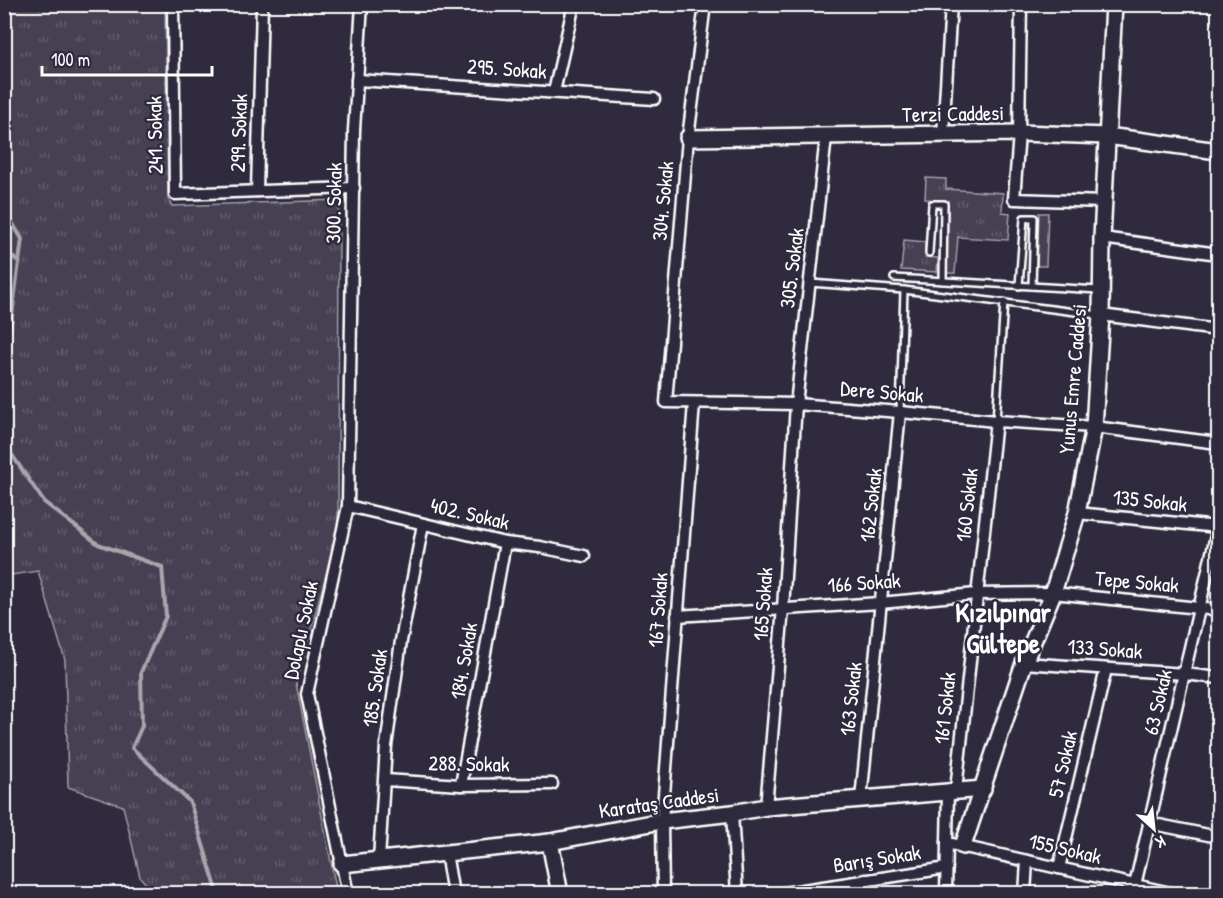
<svg xmlns="http://www.w3.org/2000/svg" width="1223" height="898" font-family="'Patrick Hand',sans-serif">
<defs>
<pattern id="grass-tufts" width="24" height="20" patternUnits="userSpaceOnUse" patternTransform="scale(1.5)"><rect width="24" height="20" fill="#464152"/><path d="M3 7l-1-3M5 7V3M7 7l1-3M15 17l-1-3M17 17v-4M19 17l1-3" fill="none" stroke="#625e6c"/></pattern>
</defs>
<rect width="100%" height="100%" fill="#2f2a3d"/>
<filter id="ink" filterUnits="userSpaceOnUse"><feTurbulence type="fractalNoise" baseFrequency=".0167" numOctaves="2"/><feDisplacementMap in="SourceGraphic" scale="12" xChannelSelector="R" yChannelSelector="G"/><feConvolveMatrix kernelMatrix="1 2 1 2 8 2 1 2 1" color-interpolation-filters="sRGB"/></filter>
<g filter="url(#ink)">
<g fill="url(#grass-tufts)" stroke="#a2a0a8" stroke-width="1.5">
<path d="M5,5h160l3,194 4,7 167,-6 -1,332 -42,151 41,210h-183l-14,-16 -17,-71 -55,-19 -3,-127 -27,-89 -33,5 -1,-51 3,-3 -3,-5z"/>
<path d="M926,178l20,1v10l57,4 -1,19 8,1 -2,27 -50,-3 -3,36h-10l3,-72 -23,-2z"/>
<path d="M1039,213h9l-2,53h-9z"/>
<path d="M904,240l21,2v15l13,1 -1,14 -36,-2z"/>
</g>
<g fill="none" stroke-linecap="round" stroke-linejoin="round">
<g stroke="#a7a6ad" stroke-width="4">
<path d="M4,209l18,30 -12,92 -6,16"/>
<path d="M4,250l15,12"/>
<path d="M4,443l40,59 54,42 64,23 4,49 -25,56 1,54 -10,22 58,54 28,92"/>
</g>
<defs>
<g id="lane">
<path d="M929,253l3,-49h12l-1,77"/>
<path d="M894,278l205,12"/>
<path d="M810,283l94,7 195,25"/>
<path d="M1019,286l5,-68h10l-2,68"/>
<path d="M900,412l4,-122"/>
<path d="M996,421l8,-119"/>
</g>
<g id="street">
<path d="M173,4l2,190 179,-6"/>
<path d="M705,4l-17,134 -22,264 130,2 104,8 96,9 98,6 124,16"/>
<path d="M1021,4l-2,129 -5,66 90,3"/>
<path d="M357,80l297,19"/>
<path d="M554,92l20,-88"/>
<path d="M943,135l8,-131"/>
<path d="M257,191l5,-187"/>
<path d="M1102,238l116,16"/>
<path d="M1101,315l117,15"/>
<path d="M348,506l157,37 35,4 44,9"/>
<path d="M1077,513l141,14"/>
<path d="M677,616l203,-13 96,-9 77,-1 165,17"/>
<path d="M1024,663l161,11 33,4"/>
<path d="M385,780l76,5 91,-1"/>
<path d="M461,785l44,-242"/>
<path d="M956,790l40,-369"/>
<path d="M861,799l39,-387"/>
<path d="M766,807l17,-199 13,-204 30,-267"/>
<path d="M732,813l5,81"/>
<path d="M1149,823l69,14"/>
<path d="M947,843l228,51"/>
<path d="M446,853l7,41"/>
<path d="M379,860l7,-114 15,-105 22,-117"/>
<path d="M1059,868l47,-199"/>
<path d="M865,880l1,14"/>
<path d="M1135,885l83,-358"/>
<path d="M348,894l-41,-200 41,-188 6,-376 8,-126"/>
<path d="M663,894l-1,-73 32,-418"/>
<path d="M777,894l170,-26"/>
<path d="M946,894l2,-103"/>
<path d="M1025,894l2,-33"/>
</g>
<g id="secondary">
<path d="M688,138l331,-5 88,3 111,15"/>
<path d="M550,842l10,52"/>
<path d="M963,846l61,-183 29,-70 24,-80 17,-86 7,-112 1,-77 12,-234"/>
<path d="M342,864l208,-22 112,-21 70,-8 34,-6 217,-18"/>
</g>
</defs>
<use href="#lane" stroke="#fff" stroke-width="10"/>
<use href="#street" stroke="#fff" stroke-width="15"/>
<use href="#secondary" stroke="#fff" stroke-width="20"/>
<use href="#lane" stroke="#2f2a3d" stroke-width="5"/>
<use href="#street" stroke="#2f2a3d" stroke-width="10"/>
<use href="#secondary" stroke="#2f2a3d" stroke-width="15"/>
</g>
</g>
<g text-anchor="middle" stroke-width="5" stroke-linejoin="round" paint-order="stroke">
<g font-size="21" fill="#fff" stroke="#2f2a3d">
<text transform="translate(507 69) rotate(4)" y="7">295. Sokak</text>
<text transform="translate(953 114) rotate(-1)" y="7">Terzi Caddesi</text>
<text transform="translate(239 133) rotate(-88)" y="7">299. Sokak</text>
<text transform="translate(155 135) rotate(-91)" y="7">241. Sokak</text>
<text transform="translate(663 201) rotate(-85)" y="7">304. Sokak</text>
<text transform="translate(334 203) rotate(-89)" y="7">300. Sokak</text>
<text transform="translate(792 268) rotate(-83)" y="7">305. Sokak</text>
<text transform="translate(1073 379) rotate(-85)" y="7">Yunus Emre Caddesi</text>
<text transform="translate(882 392) rotate(5)" y="7">Dere Sokak</text>
<text transform="translate(1150 501) rotate(6)" y="7">135 Sokak</text>
<text transform="translate(871 505) rotate(-84)" y="7">162 Sokak</text>
<text transform="translate(967 505) rotate(-84)" y="7">160 Sokak</text>
<text transform="translate(470 514) rotate(13)" y="7">402. Sokak</text>
<text transform="translate(1137 582) rotate(5)" y="7">Tepe Sokak</text>
<text transform="translate(864 583) rotate(-4)" y="7">166 Sokak</text>
<text transform="translate(763 604) rotate(-86)" y="7">165 Sokak</text>
<text transform="translate(658 610) rotate(-86)" y="7">167 Sokak</text>
<text transform="translate(301 630) rotate(-78)" y="7">Dolaplı Sokak</text>
<text transform="translate(1105 649) rotate(4)" y="7">133 Sokak</text>
<text transform="translate(464 661) rotate(-80)" y="7">184. Sokak</text>
<text transform="translate(375 688) rotate(-82)" y="7">185. Sokak</text>
<text transform="translate(851 699) rotate(-84)" y="7">163 Sokak</text>
<text transform="translate(1158 702) rotate(-77)" y="7">63 Sokak</text>
<text transform="translate(945 708) rotate(-84)" y="7">161 Sokak</text>
<text transform="translate(469 764) rotate(1)" y="7">288. Sokak</text>
<text transform="translate(1063 764) rotate(-77)" y="7">57 Sokak</text>
<text transform="translate(659 803) rotate(-8)" y="7">Karataş Caddesi</text>
<text transform="translate(1065 849) rotate(13)" y="7">155 Sokak</text>
<text transform="translate(877 859) rotate(-9)" y="7">Barış Sokak</text>
</g>
<g font-size="27" font-weight="bold" fill="#fff" stroke="#2f2a3d">
<text x="1003" y="622">Kızılpınar<tspan x="1003" dy="31">Gültepe</tspan></text>
</g>
</g>
<rect width="1223" height="898" fill="none" stroke="#2f2a3d" stroke-width="24"/>
<rect x="12" y="12" width="1199" height="874" fill="none" stroke="#fff" stroke-width="2" filter="url(#ink)"/>
<g transform="translate(1154 829) rotate(153)" stroke="#2f2a3d" stroke-width="4.5" paint-order="stroke">
<path d="M0-4.5L10 22L0 15L-10 22Z" fill="#ffffff"/>
<text y="-9" font-size="16" font-weight="bold" text-anchor="middle" fill="#ffffff">K</text>
</g>
<path d="M42 66v9h170v-9" fill="none" stroke="#ffffff" stroke-width="3"/>
<text x="51" y="66" font-size="18" fill="#ffffff" stroke="#2f2a3d" stroke-width="4.5" paint-order="stroke">100 m</text>
</svg>
